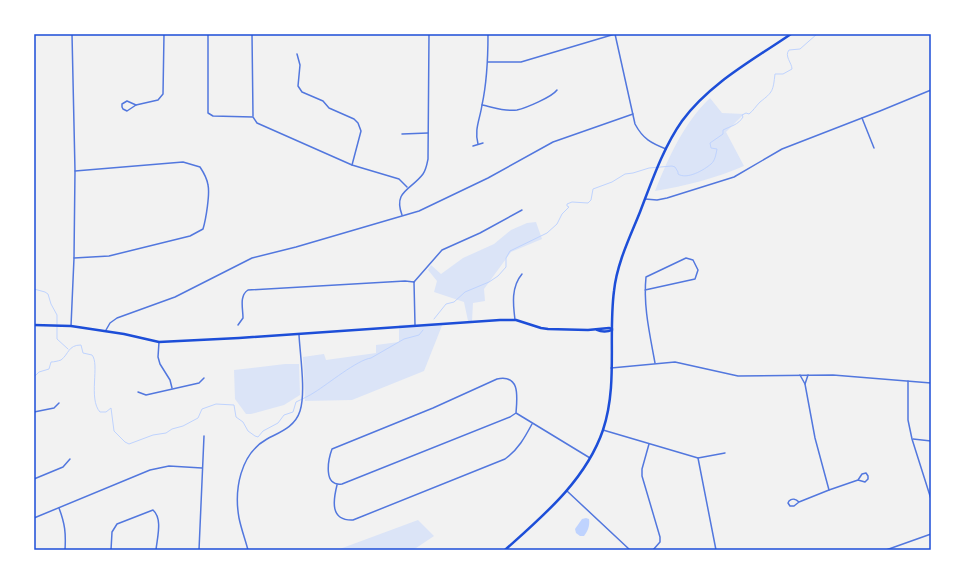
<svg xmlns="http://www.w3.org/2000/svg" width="965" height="584" font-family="Roboto,sans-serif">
<rect width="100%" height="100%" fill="#f2f2f2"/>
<g fill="#dbe4f7">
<path d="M710,98l12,15 22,1 -18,18 18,34c-27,12 -59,20 -89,25 14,-34 28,-67 55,-93z"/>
<path d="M536,222l6,17 -31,13 -27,37 1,12 -12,2 -1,18h-4l-4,-19 -30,-10 3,-11 -9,-11 3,-5 10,9 22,-16 31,-14 17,-14 16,-7z"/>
<path d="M443,323l-19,48 -72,29 -47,1 -2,-44 21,-3 2,6 50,-7v-8l23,-3v-17z"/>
<path d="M285,364h14l1,31 -16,10 -33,9h-5l-11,-15 -1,-29z"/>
<path d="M418,520l16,16 -21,14h-76z"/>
</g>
<path fill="#bfd3fe" d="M586,518l3,1c1,6 -1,12 -5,17h-4l-4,-3 -1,-4 7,-10z"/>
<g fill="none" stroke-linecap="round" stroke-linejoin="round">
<g stroke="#bfd3fe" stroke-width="1">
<path d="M34,289l11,3 3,2 3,10 6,11v9"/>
<path d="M434,319l12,-15 8,-2 11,-10 24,-10 9,-6 8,-9v-9l4,-7 37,-18 10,-9 5,-10 7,-7 -2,-1v-2l5,-2 16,1 3,-3 2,-11 19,-7 13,-8 8,-1 16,-5 23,-2 3,1 3,5v2c9,6 26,-4 33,-10 4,-3 5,-10 6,-15l-6,-1 -1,-5 13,-9v-4c8,-4 15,-5 20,-13l-1,-2 4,-2 3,1c4,-3 7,-8 11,-12 13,-10 13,-11 15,-28h8l9,-5c0,-6 -8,-13 -3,-19l11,-1 17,-15"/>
<path d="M57,327v12l11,10"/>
<path d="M34,377l5,-5 10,-3 2,-7c3,0 7,-1 10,-2 8,-6 7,-15 20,-15l2,8 9,2c8,9 -4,44 8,57h6l5,-4 3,23 11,11 4,2 24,-9 13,-2 6,-4 11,-3 15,-8 4,-9 14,-5 18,1 2,12 7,5 5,9 7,5 3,1 5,-6 15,-8 6,-8 9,-3 3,-10c6,-3 13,-6 19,-10 13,-8 42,-32 56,-34l33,-19 15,-4 4,-5"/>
</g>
<g stroke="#5277de" stroke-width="1.5">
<path d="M208,34v79l5,3 40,1 4,6 95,42 47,14 8,8"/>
<path d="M252,34l1,82"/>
<path d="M615,34l20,90c8,15 16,19 31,25"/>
<path d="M297,54l3,11 -2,21 4,6 21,9 6,7 25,11 4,4 3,8 -9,34"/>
<path d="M488,62h33l94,-28"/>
<path d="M127,101l9,4 -9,6 -4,-2 -1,-2v-3z"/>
<path d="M136,105l22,-5 5,-6 1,-60"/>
<path d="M482,105c11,2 24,7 35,5 9,-2 35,-13 40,-20"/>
<path d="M862,118l12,30"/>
<path d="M402,134l26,-1"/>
<path d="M478,144c-4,-14 2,-25 4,-39 5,-23 6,-48 6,-71"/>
<path d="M473,146l10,-3"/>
<path d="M645,199l12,1 10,-2 67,-21 48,-28 98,-38 51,-21"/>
<path d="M402,215c-9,-24 9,-25 21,-41 3,-4 4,-10 5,-15l1,-125"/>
<path d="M74,258l35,-2 81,-20 13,-7c3,-10 7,-35 5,-44 -1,-7 -4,-12 -8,-18l-17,-5 -108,9"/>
<path d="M414,282l28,-32 38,-17 42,-23"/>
<path d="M414,282l1,43"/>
<path d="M645,290l50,-11 3,-9 -5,-10 -7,-2 -40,19c-3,29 4,58 9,86"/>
<path d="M515,320c-2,-16 -4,-33 7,-46"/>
<path d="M238,325l5,-7c0,-10 -4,-22 5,-28l157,-9 9,1"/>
<path d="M71,326l3,-68 1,-87 -3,-137"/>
<path d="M106,330l4,-7 7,-5 58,-21 77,-39 44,-11 123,-36 69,-33 65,-36 80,-28"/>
<path d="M159,342l-1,15 2,7 10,16 2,8"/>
<path d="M611,368l64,-6 63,14 95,-1 98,8"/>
<path d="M800,375l5,9 10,54 14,52"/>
<path d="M908,381v39l4,19 19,60"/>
<path d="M805,384l3,-9"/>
<path d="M138,392l8,3 53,-12 5,-5"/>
<path d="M34,412l20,-4 5,-5"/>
<path d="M516,413l-6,4 -168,67c-19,3 -14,-24 -10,-35l101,-41 64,-29c24,-5 20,19 19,34l74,45"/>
<path d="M603,430l95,28 27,-5"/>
<path d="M913,439l18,2"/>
<path d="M649,444l-7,25v7l18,61v5l-7,8"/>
<path d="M698,458l18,92"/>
<path d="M34,479l29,-12 7,-8"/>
<path d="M337,485c-4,16 -7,36 16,35l152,-61c13,-9 20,-22 27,-35"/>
<path d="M567,491l63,59"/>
<path d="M799,502c-3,-3 -7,-4 -10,-1l-1,2 2,3h4l5,-4 30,-12 29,-10 7,2 3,-3v-3l-2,-3 -4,1 -4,6"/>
<path d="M59,508c6,16 7,25 6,42"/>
<path d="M34,518l116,-48 19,-4 33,2"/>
<path d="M111,550l1,-18 5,-8 36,-14c10,9 4,28 3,40"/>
<path d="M199,550l5,-114"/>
<path d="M248,550c-3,-11 -7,-22 -9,-32 -5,-28 1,-64 28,-79 13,-7 28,-12 33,-28 6,-18 0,-57 -1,-76"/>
<path d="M886,550l45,-16"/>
</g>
<g stroke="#1d4ed8" stroke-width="2.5">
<path d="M34,325l37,1 53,8 35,8 80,-4 261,-18h16l25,8 7,1 40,1 21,-2 3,1"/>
<path d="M597,330c4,2 11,2 15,0"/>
</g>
<path stroke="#1d4ed8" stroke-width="2.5" d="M505,550c38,-34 81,-70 98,-120 15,-45 5,-93 11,-139 3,-28 16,-54 26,-79 12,-31 23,-64 42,-91 28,-38 71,-61 109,-87"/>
</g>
<rect width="965" height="584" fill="none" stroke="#ffffff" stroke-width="70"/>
<rect x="35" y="35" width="895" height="514" fill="none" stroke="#1d4ed8" stroke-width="1.5"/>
</svg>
